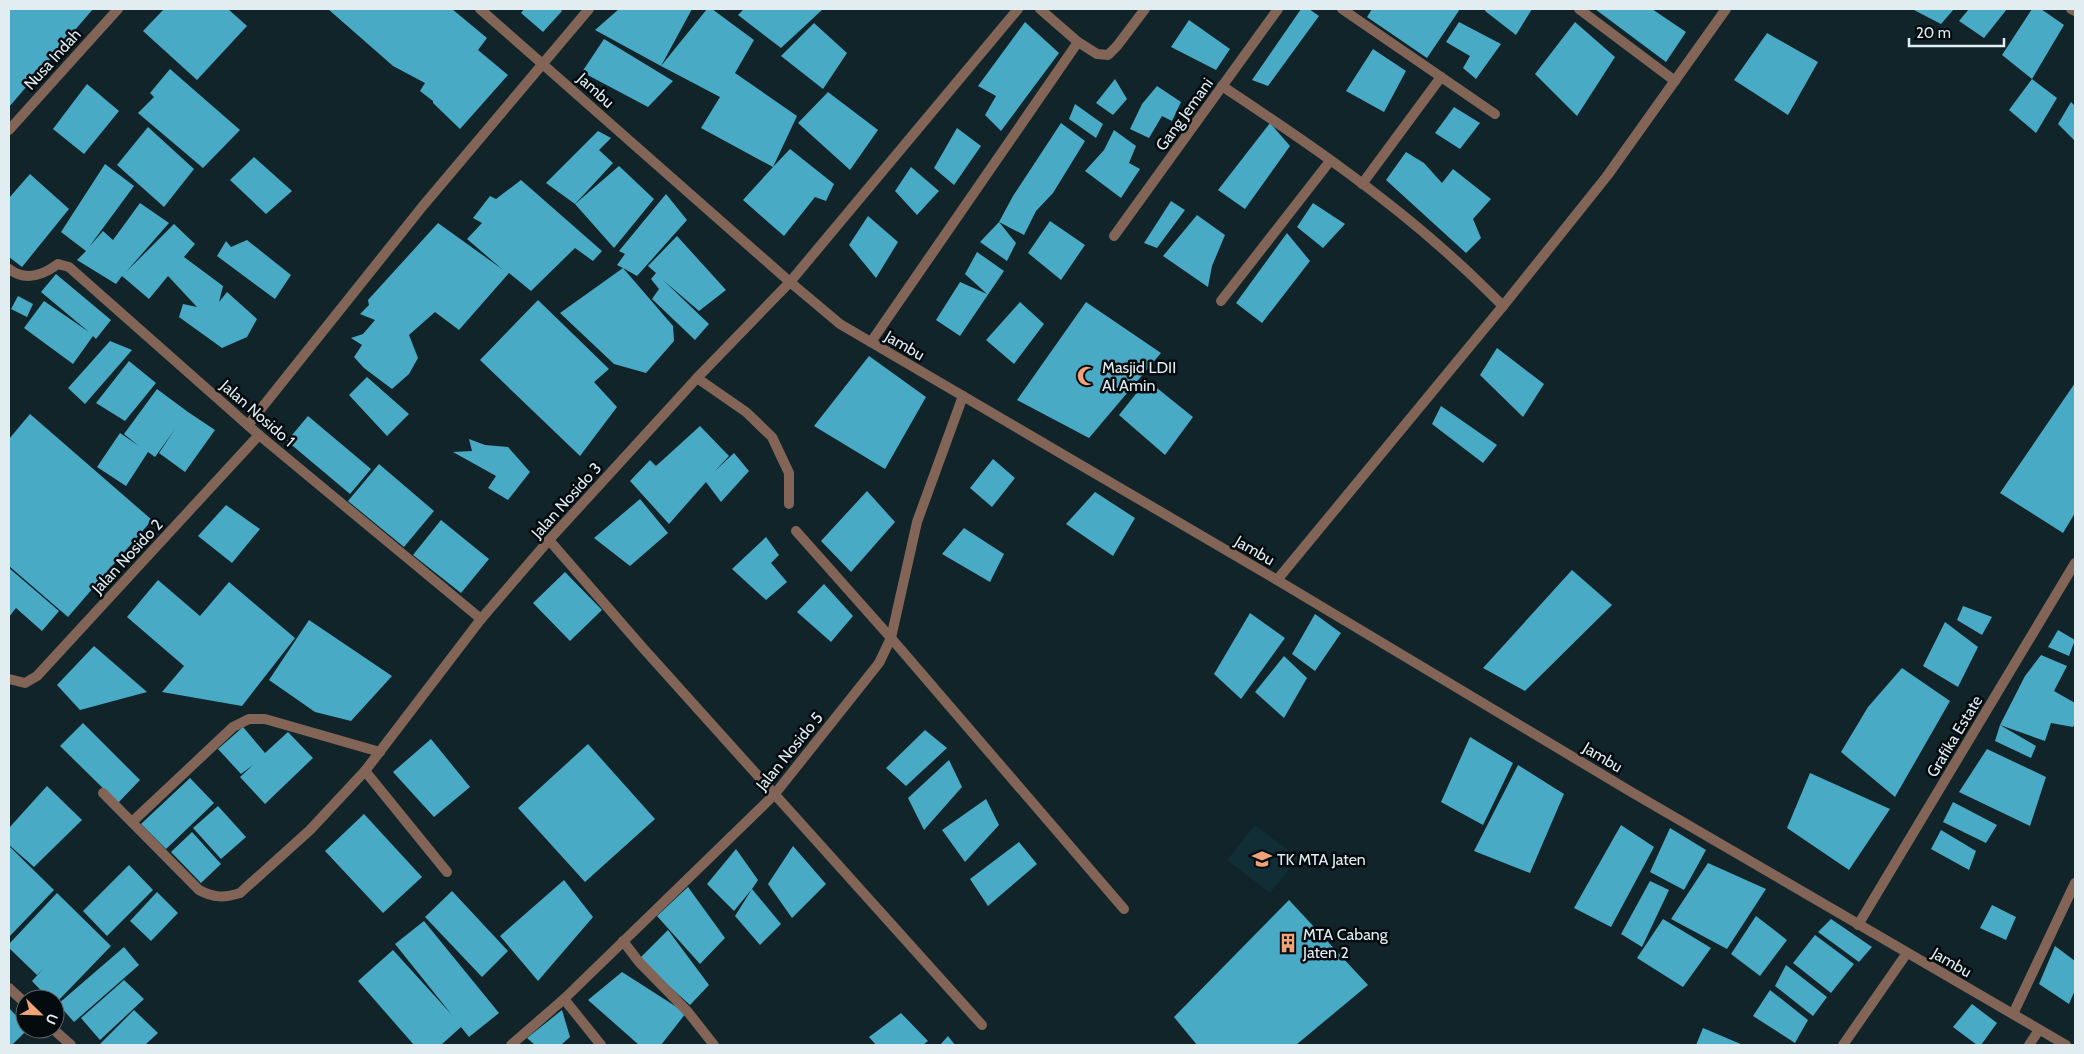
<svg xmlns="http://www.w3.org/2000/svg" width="2084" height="1054" font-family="Cabin,sans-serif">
<rect width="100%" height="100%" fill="#10242a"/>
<path fill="#112e37" d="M1255,825l43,33 -28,35 -43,-33z"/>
<g fill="#49aac5">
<path d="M9,9h84l-84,98z"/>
<path d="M164,9h64l19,17 -50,54 -54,-49z"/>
<path d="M328,9h124l35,29 -9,12 30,25 -48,54 -27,-26v-2l-13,-10 5,-8 -32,-17z"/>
<path d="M524,9h36l2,2 -19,21 -22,-19z"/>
<path d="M619,9h73l-31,57 -66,-36z"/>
<path d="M707,9h5l42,31 -19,33 62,43 -24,51 17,-18 44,35 -8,17 -11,-4 -31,39 -41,-36 30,-33 -72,-39 19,-31 -59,-31z"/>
<path d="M744,9h79l-42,39 -43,-33z"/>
<path d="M1301,9h8l10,7 -51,70 -16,-6z"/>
<path d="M1372,9h88l-33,49 -60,-41z"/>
<path d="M1486,9h46l-16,26 -31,-24z"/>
<path d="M1595,9h57l34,23 -20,30z"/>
<path d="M1912,9h42l-13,15z"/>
<path d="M1969,9h38l-23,29 -25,-17z"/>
<path d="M2032,9h9l23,16 -32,54 -30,-24z"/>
<path d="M1189,20l41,29 -14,21 -45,-23z"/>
<path d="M1025,22l34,31 -58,78 -16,-16 11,-19 -18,-10z"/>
<path d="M1459,22l42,22 -25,35 -13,-11 7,-12 -24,-14z"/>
<path d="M1575,22l40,35 -38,59 -42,-42z"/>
<path d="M814,23l33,30 -24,36 -42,-33z"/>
<path d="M1767,33l51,29 -30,53 -54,-35z"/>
<path d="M604,39l69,42 -25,26 -66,-35z"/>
<path d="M1373,49l33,22 -22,41 -38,-21z"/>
<path d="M170,69l70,61 -37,38 -65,-55 16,-16 -4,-4z"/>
<path d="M1115,79l12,20 -14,16 -17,-12z"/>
<path d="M2032,79l25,19 -21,35 -27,-23z"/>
<path d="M87,84l32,27 -35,43 -31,-25z"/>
<path d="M1157,86l24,16 -9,19 -10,-5 -13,22 -19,-9 12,-25z"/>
<path d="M828,92l50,38 -28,40 -52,-47z"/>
<path d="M2071,102l4,4v35l-17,-17z"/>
<path d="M1075,104l28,20 -7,14 -27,-19z"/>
<path d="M1454,107l26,16 -20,26 -25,-16z"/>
<path d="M1061,123l24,18 -32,52 -17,18 -12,24 -25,-13 14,-26z"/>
<path d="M1270,123l20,23 -45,63 -27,-19z"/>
<path d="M148,127l46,42 -30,38 -47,-42z"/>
<path d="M957,128l24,18 -27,39 -20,-17z"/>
<path d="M1114,130l22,16 -7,17 11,6 -19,29 -36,-27 19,-21z"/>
<path d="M598,131l13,7 -12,12 14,13 -38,41 -29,-21z"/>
<path d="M1406,152l18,11 18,20 11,-14 38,30 -18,20 8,19 -15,15 -80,-73z"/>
<path d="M254,157l38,34 -26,23 -36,-34z"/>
<path d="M105,164l29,22 -45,61 14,-16 10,9 27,-37 29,20 -43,49 48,-48 21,20 -11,13 39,29 -4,16 8,-10 30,27 -10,18 -25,11 -43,-31 4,-13 14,3 -29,-31 -19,23 -27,-23 -6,8 -39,-24 9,-9 -25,-19z"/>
<path d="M619,166l35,33 -40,49 -39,-44z"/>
<path d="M911,167l28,24 -22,24 -22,-24z"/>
<path d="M30,174l39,35 -47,58 -13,-10v-59z"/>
<path d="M521,180l81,71 -9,10 -18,-13 -44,43 -22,-18 -50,57 -24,-18 -26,23 9,23 -9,16 -17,15 -28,-21 -10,-11 8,-12 -11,-7 12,-4 12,-14 -15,-6 9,-9 -1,-5 70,-77 64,46 -35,-30 15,-16 -9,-5 17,-22 6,3z"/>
<path d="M666,194l21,26 -50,56 -14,-8 50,58 1,15 -28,32 -32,-9 -54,-51 63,-45 -6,-3 8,-11 -6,-3z"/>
<path d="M1171,201l14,9 -28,38 -13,-5z"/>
<path d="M1313,203l32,21 -22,24 -26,-21z"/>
<path d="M1197,215l28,20 -13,31 -4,21 -45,-31z"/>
<path d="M868,216l30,26 -22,36 -27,-33z"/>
<path d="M1050,221l35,24 -24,35 -33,-27z"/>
<path d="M999,222l17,21 -9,18 -27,-19z"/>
<path d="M1287,233l23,28 -48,62 -26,-20z"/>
<path d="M677,236l49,54 -27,21 -36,-31 46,44 -14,16 -43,-41 7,-10 -8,-10 5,-6 -8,-7z"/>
<path d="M247,240l44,35 -16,24 -58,-43 9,-15 5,6z"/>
<path d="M977,252l27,19 -44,65 -24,-16 24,-38 27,12 -22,-20z"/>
<path d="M56,274l55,46 -15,19 -3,-3 -20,28 -49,-36 20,-27 45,31 -48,-40z"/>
<path d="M18,296l15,8 -6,13 -16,-8z"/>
<path d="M538,300l71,69 -15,13 23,25 -37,49 -100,-96z"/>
<path d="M1020,302l24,22 -30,40 -28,-24z"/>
<path d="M1086,302l75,51 -72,85 -72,-38z"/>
<path d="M110,341l22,9 -47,54 -17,-16z"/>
<path d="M1497,348l47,36 -21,33 -43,-42z"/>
<path d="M869,356l57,41 -41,72 -71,-43z"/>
<path d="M129,361l27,22 -31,38 -29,-18z"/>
<path d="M367,377l42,37 -22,22 -38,-41z"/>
<path d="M1147,380l46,37 -28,38 -46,-40z"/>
<path d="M2075,383v130l-12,20 -63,-40z"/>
<path d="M157,389l31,23 27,18 -30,42 -26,-19 16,-24 -20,28 -7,-5 -22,34 -29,-19 23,-34 19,13 -15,-12z"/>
<path d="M1441,406l56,39 -14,18 -51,-39z"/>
<path d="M30,414l122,106 -84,97 -59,-51v-127z"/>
<path d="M308,416l63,53 -21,25 -63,-53z"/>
<path d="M700,426l29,30 -14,15 19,-18 15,18 -28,31 -15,-20 -37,42 -39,-43 20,-21 6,6z"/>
<path d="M469,439l16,6 23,2 22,25 -22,28 -20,-12 8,-12 -43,-24 19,-1z"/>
<path d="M993,459l22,19 -23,29 -22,-19z"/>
<path d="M379,464l55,47 -30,36 -56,-46z"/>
<path d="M867,491l28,31 -44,50 -30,-31z"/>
<path d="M1095,492l40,26 -22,38 -47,-32z"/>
<path d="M640,499l28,34 -38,33 -36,-28z"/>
<path d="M226,505l34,24 -28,34 -34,-27z"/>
<path d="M441,520l48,39 -28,34 -48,-38z"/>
<path d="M964,528l40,26 -14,28 -48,-28z"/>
<path d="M766,537l13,18 -8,8 16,19 -21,18 -34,-31z"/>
<path d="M9,568l50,43 -17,20 -26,-23 -7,9z"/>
<path d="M1572,570l40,35 -87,86 -42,-23z"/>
<path d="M565,572l37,38 -32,31 -37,-38z"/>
<path d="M158,580l42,36 29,-34 66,56 -53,68 -80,-14 22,-26 -57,-49z"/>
<path d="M824,584l29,32 -22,26 -34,-30z"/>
<path d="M1963,606l29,11 -10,18 -25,-15z"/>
<path d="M1250,613l35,25 -44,61 -27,-25z"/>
<path d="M1315,614l26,19 -26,38 -23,-17z"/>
<path d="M309,620l83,56 -41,45 -36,-9 -46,-32z"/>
<path d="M1945,622l33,25 -20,40 -35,-21z"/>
<path d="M2058,630l17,10 -6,16 -21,-9z"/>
<path d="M94,646l53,46 -67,18 -23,-25z"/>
<path d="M2041,655l26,11 -13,25 21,12v20l-2,4 -22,-4 -6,18 -45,-16 25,-49z"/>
<path d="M1284,656l23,22 -23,40 -29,-26z"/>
<path d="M1902,668l48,33 -55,96 -54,-45 27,-45z"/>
<path d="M83,723l57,57 -22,23 -58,-57z"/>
<path d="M2000,725l36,21 -5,12 -36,-17z"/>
<path d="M243,727l22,26 23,-21 25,26 -48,46 -25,-27 13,-12 -12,9 -23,-25z"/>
<path d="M925,730l22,18 -41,38 -20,-18z"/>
<path d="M1470,737l43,26 -30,62 -42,-23z"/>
<path d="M431,739l39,48 -36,30 -41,-45z"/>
<path d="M588,744l67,75 -70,63 -67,-74z"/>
<path d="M1987,749l59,28 -16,49 -71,-34z"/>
<path d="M949,760l13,27 -38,43 -16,-32z"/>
<path d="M1518,765l46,29 -34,79 -56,-22z"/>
<path d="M1810,773l80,36 -41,61 -62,-42z"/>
<path d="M190,778l24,25 -48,46 -25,-25z"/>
<path d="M47,786l35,34 -48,47 -25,-22v-17z"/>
<path d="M986,799l13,26 -34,37 -23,-32z"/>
<path d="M1953,802l44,23 -11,18 -43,-21z"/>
<path d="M218,806l28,31 -25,22 -28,-31z"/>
<path d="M364,814l58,63 -39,36 -58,-62z"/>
<path d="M1621,825l33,22 -43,80 -37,-19z"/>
<path d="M1670,828l36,22 -22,40 -34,-18z"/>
<path d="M1941,830l35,21 -7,19 -38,-21z"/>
<path d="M192,832l29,32 -20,19 -30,-31z"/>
<path d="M1019,842l18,22 -49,42 -18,-27z"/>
<path d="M9,846l45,44 -45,47z"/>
<path d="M793,846l33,38 -34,34 -24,-34z"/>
<path d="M736,849l22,31 -6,9 29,35 -21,21 -25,-29 17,-27 -18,22 -27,-27z"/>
<path d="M1708,863l58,26 -39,60 -56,-30z"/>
<path d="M129,865l24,25 -46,46 -24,-25z"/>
<path d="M564,880l29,37 -55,64 -38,-45z"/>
<path d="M1650,881l19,9 -27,57 -21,-13z"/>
<path d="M688,887l37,51 -25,26 -43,-48z"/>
<path d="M452,891l56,60 -26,26 -57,-60z"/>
<path d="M157,892l21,21 -27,28 -21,-20z"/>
<path d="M57,893l54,53 -56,58v-5h-6l-17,-18 12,-13 -7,7 -28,-27v-4z"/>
<path d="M1289,900l79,85 -72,60h-99l-23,-28z"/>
<path d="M1992,905l24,12 -10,23 -26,-12z"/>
<path d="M1756,916l31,24 -27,36 -29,-22z"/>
<path d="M1663,919l48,29 -28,39 -46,-29z"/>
<path d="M1831,919l41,28 -13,15 -41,-30z"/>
<path d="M424,921l75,92 -30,24 -8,-10 -20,18h-27l-56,-64 35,-31 59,65 -57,-71z"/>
<path d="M668,930l41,55 -19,20 -51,-46z"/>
<path d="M1815,935l39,29 -23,29 -38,-30z"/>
<path d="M2055,946l20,15v29l-6,14 -30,-20z"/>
<path d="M124,947l15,18 -65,57 -16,-18z"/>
<path d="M1786,965l41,32 -14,19 -38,-30z"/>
<path d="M622,972l64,41 -25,32h-22l-51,-45z"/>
<path d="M124,980l20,19 -44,41 -19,-22z"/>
<path d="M1770,990l38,30 -13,23 -42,-27z"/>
<path d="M1972,1004l25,19 -16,22h-4l-24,-18z"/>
<path d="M9,1008l16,17v4h3l-16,16h-3z"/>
<path d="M134,1010l24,23 -13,12h-46z"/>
<path d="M562,1010l8,27 -9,8h-26l-8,-7z"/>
<path d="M901,1013l27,28 -5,4h-47l-7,-8z"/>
<path d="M1703,1028l40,17h-47z"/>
<path d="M948,1036l7,9h-15z"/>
</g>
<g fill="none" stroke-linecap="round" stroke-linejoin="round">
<path stroke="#826556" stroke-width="10" d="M1579,9l96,72"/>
<g stroke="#826556" stroke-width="10">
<path d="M1040,9l38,33 19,12 11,1 9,-9 28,-37"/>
<path d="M1342,9l153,105"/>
<path d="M2071,9l4,2"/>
<path d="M1222,86c80,53 161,108 232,173 17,15 33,31 49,47"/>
<path d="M9,130l109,-121"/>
<path d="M1362,184l79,-107"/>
<path d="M1114,236l164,-227"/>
<path d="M9,269c17,13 34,6 49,-5l11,3 190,168 222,184"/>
<path d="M1221,301l109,-140"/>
<path d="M871,342l207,-300"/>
<path d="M697,378l49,34 26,25 17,36v31"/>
<path d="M248,425l174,-218 167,-198"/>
<path d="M796,531l95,107 233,271"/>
<path d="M549,540l94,108 339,377"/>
<path d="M1277,580l226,-274 104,-130 119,-167"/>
<path d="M9,679l16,4 12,-7 222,-241"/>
<path d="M365,771l82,101"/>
<path d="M103,793l96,97c15,8 25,8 41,3l70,-63 55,-59 116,-152 68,-79 148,-162 93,-96 228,-273"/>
<path d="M132,822l101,-95 16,-8h16l115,33"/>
<path d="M1858,925l217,-362"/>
<path d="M623,941l16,21 49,50 26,33"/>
<path d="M9,988l16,15"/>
<path d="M564,999l37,46"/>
<path d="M2013,1014l62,-131"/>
<path d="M53,1029l18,16"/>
<path d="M511,1045l53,-46 210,-204 105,-132 12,-25 26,-116 46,-126"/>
<path d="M1843,1045l64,-92"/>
<path d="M2029,1045l10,-15"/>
</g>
<path stroke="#826556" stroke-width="10" d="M480,9l310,273 50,42 437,256 356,213 433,252"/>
</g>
<defs>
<symbol id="mosque-bare" viewBox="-9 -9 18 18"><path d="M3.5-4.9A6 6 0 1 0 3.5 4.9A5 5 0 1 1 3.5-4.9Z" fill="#f0a279" stroke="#040b0e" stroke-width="2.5" paint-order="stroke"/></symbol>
<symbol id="school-bare" viewBox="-9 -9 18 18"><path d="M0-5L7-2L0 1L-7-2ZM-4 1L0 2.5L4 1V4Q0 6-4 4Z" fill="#f0a279" stroke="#040b0e" stroke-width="2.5" paint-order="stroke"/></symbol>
<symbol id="building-bare" viewBox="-9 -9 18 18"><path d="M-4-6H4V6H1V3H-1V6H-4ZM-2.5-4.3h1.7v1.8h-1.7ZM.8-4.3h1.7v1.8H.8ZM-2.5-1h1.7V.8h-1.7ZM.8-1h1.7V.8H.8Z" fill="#f0a279" stroke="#040b0e" stroke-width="2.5" paint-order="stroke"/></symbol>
</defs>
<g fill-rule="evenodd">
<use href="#mosque-bare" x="1073" y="362" width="28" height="28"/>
<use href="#school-bare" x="1248" y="845" width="28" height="28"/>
<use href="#building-bare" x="1274" y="929" width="28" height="28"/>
</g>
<g text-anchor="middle" stroke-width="5" stroke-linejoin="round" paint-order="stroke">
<g font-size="16" fill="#e1edf1" stroke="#040b0e">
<text transform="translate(52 59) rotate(-48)" y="6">Nusa Indah</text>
<text transform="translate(596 90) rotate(42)" y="6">Jambu</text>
<text transform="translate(1184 114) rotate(-54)" y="6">Gang Jemani</text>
<text transform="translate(905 345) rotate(30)" y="6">Jambu</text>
<text transform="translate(258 413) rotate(41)" y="6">Jalan Nosido 1</text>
<text transform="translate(566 500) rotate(-48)" y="6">Jalan Nosido 3</text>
<text transform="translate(1255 550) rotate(30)" y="6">Jambu</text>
<text transform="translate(127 556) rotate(-47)" y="6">Jalan Nosido 2</text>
<text transform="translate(1954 736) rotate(-59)" y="6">Grafika Estate</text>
<text transform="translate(789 751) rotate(-51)" y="6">Jalan Nosido 5</text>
<text transform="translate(1603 757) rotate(31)" y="6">Jambu</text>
<text transform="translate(1952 962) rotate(30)" y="6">Jambu</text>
</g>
<g font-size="16" fill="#e1edf1" stroke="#040b0e" text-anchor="start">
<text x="1102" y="373">Masjid LDII<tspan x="1102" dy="18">Al Amin</tspan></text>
<text x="1277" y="865">TK MTA Jaten</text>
<text x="1303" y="940">MTA Cabang<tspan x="1303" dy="18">Jaten 2</tspan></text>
</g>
</g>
<rect width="2084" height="1054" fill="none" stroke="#e1edf1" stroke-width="20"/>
<g transform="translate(40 1014) rotate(113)"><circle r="24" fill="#040b0e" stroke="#5c6569"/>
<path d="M0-4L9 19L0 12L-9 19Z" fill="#f0a279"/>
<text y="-8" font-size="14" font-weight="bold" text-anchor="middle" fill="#e1edf1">U</text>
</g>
<path d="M1909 38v8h95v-8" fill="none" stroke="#e1edf1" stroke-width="2.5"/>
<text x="1916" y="38" font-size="15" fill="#e1edf1" stroke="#040b0e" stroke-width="4" paint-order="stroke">20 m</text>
</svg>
